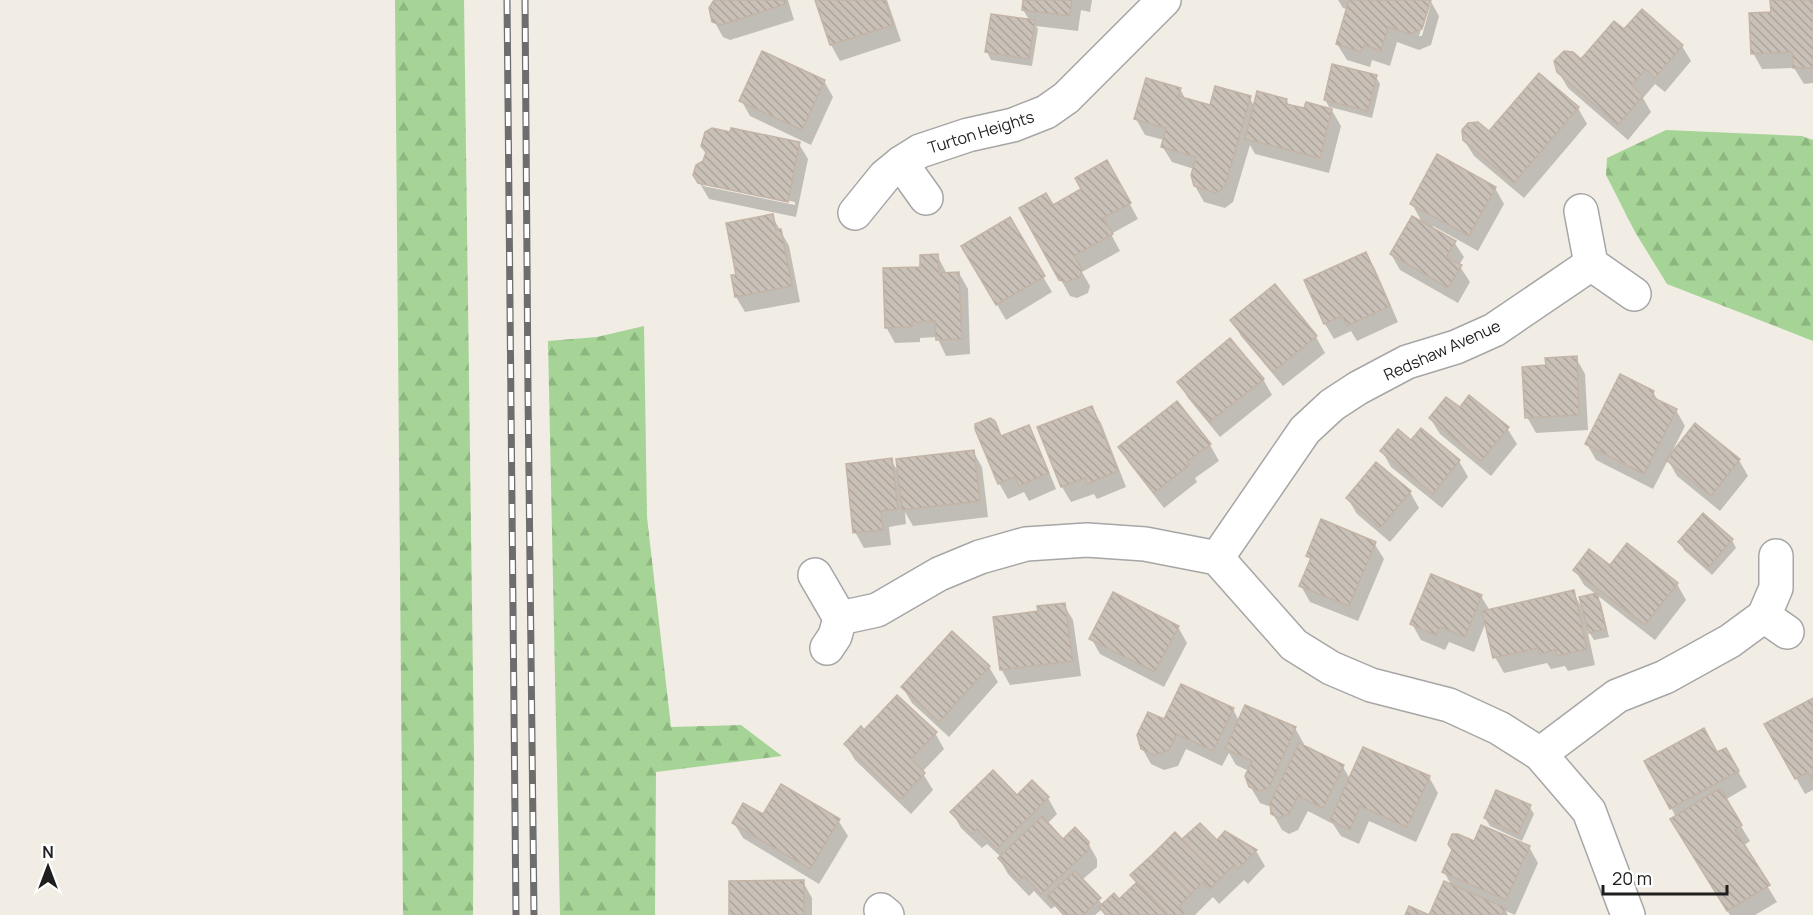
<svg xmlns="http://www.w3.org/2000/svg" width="1813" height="915" font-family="Manrope,sans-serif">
<defs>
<pattern id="forest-firs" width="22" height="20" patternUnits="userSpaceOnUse" patternTransform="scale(1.5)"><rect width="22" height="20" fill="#a5d496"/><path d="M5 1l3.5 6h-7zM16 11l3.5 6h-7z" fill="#8eb681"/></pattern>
<pattern id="building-back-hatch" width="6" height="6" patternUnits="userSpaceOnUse" patternTransform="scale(1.5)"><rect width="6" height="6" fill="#c9c0b7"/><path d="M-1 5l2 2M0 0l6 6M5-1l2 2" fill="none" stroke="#aca59d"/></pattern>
</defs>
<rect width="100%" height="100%" fill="#f1ede5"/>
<g fill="url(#forest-firs)">
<path d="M395,0h69l10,756 -1,159h-70z"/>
<path d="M1666,130l136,6 11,4v201l-146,-57 -32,-52 -29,-57 1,-17z"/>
<path d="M644,326l3,191 24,210 70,-2 41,31 -126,16 -1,143h-95l-12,-574 49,-4z"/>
</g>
<g fill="#0003" fill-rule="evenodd">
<path d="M716,0h72l6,20 -64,20 -7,-3 -9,-16z"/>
<path d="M817,0h70l14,41 -61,20 -9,-16z"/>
<path d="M1025,0h67l-2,12 -9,-2 -3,21 -42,-5 2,3 -6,37 -41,-6 -4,-8 43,-31 -7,-11z"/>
<path d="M1338,0h92l9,16 -8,29 -12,5 -22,-8 -7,24 -18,-6 -2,7 -23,-7 -10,-16 10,-35 -4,-1zM1428,3h3l-9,33h-3z"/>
<path d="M1772,0h41v83l-9,1 -10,-16 -32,1 -9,-16 20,-40z"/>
<path d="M1624,32l58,14 9,15 -26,31 -10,-8 -12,14 8,14 -23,28 -60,-52 -10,-17 23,-9z"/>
<path d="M1376,77l4,7 -8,34 -42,-11 11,19 -12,47 -74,-19 -5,-9 -17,57 -8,6 -21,-6 -9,-16 -1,-17 -22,-7 -10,-16 2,-6 -19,-5 -9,-16 44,-30 6,11 25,7 39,-9 4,8 32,-6 4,6 15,4h26l-6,-10z"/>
<path d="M824,81l9,16 -22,48 -61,-29 -9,-16z"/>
<path d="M1578,108l9,16 -63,74 -50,-42 -10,-16z"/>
<path d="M799,144l9,15 -12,58 -87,-18 -14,-24 10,-13zM703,183l92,19v3l-92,-19z"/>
<path d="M1115,177l23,42 -27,15 9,17 -38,21 8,14 -2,7 -11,5 -7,-2 -49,-88 31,-1z"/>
<path d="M1495,188l9,16 -26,47 -45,-25 -1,3 22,13 10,15 -5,8 11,17 -12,21 -58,-33 -9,-16 32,-30 -11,-20z"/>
<path d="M772,216l17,30 11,56 -55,10 -9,-15 2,-21z"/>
<path d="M1009,219l43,73 -46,28 -43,-73z"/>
<path d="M1366,254l9,15 23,53 -41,19 -6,-10 -17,8 -9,-15 -19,-44z"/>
<path d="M937,255l10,19 12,-1 9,16 2,65 -24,2 -9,-19 -17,1v4l-25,1 -9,-16 36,-58z"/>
<path d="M1232,320l84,17 9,16 -42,33 -42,-50z"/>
<path d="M1576,358l9,16 3,56 -52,3 -9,-16z"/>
<path d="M1263,379l9,16 -52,42 -32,-39 -9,-16z"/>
<path d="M1653,392l6,10 17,8 9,16 -14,28 25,-29 43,35 9,16 -28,35 -43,-35 -9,-16 -15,29 -57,-29 -9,-16z"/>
<path d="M1092,408l9,15 25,64 -29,12 -3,-5 -23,8 -9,-15 -23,-59z"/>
<path d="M1430,418l77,10 10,16 -26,32 -51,-42z"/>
<path d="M993,422l9,15 26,-10 9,16 19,46 -27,12 -5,-9 -16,7 -9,-16z"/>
<path d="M1411,442l48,19 9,16 -26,31 -51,-41 -9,-16z"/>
<path d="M1210,445l9,16 -24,17 2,4 -33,26 -35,-45 -9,-16z"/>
<path d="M973,451l9,16 6,50 -75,9 -8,-14 1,12 -17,3 2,18 -27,3 -9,-16 36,-72 8,13z"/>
<path d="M1410,492l9,16 -29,34 -33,-28 -9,-15z"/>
<path d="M1732,540l4,8 -24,27 -28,-25 -4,-8z"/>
<path d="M1374,543l10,16 -26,62 -48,-19 -9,-16 10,-25 -3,-6z"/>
<path d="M1610,567l67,17 9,16 -31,40 -71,-55 -9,-15z"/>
<path d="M1573,592l10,18 13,-15 5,8 8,34 -15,3 -7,-11 8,36 -27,6 -3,-5 -14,3 -4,-6 -43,10 -9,-16 -9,-35 -12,30 -25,-10 -4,8 -24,-10 -9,-16 69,-28 9,15z"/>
<path d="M1064,605l9,15 8,56 -71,9 -9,-16 38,-56z"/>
<path d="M1178,627l9,16 -23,44 -64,-33 -9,-16z"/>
<path d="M989,667l9,15 -49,55 -37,-34 -9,-15z"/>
<path d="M1813,699v91l-8,4 -39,-69z"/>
<path d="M1233,709l6,12 56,7 9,16 -1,3 40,20 7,12 79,-2 9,16 -22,49 -47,-21 -10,23 -18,-8 -8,-12 -25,-13 -10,19 -9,4 -7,-4 -9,-16 -1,-9 -4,1 -8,-3 -10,-17 -1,-15 -13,-6 -7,-12 -7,13 -36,-17 -8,17 -14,4 -13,-6 -9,-16 22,-27z"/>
<path d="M865,732l70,1 9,16 -22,23 11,18 -22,24 -56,-54 -9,-15z"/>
<path d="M1726,750l21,37 -22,13 25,41 -7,5 34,56 -22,13h-25l-49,-80 -5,-18 -30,-56 71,-7z"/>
<path d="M1032,782l16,16 9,16 -10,10 16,17 25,2 9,16v8l-15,13 21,25 16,-4 18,-16 -5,-9 50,-35 18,-16 17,17 9,-9 30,18 9,15 -17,18 -4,-4 -25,24 -6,-7 -18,18h-90l-3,-6 -7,6h-32l-8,-9 -4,3 -17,-18 -5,5 -21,-22 -9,-16 2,-1 -14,-13 -5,4 -21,-20 -9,-16 65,-15z"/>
<path d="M1529,806l5,8 -12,27 -32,-15 -5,-8z"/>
<path d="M763,816l75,4 10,16 -29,48 -76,-46 -9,-15z"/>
<path d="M1475,843l54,4 9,16 -23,52 -9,-4 2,4h-77l21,-29 -8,-14z"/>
<path d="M803,882l9,16v17h-81z"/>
</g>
<g fill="url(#building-back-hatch)" stroke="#c4b4a6" stroke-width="1.5">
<path d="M714,0h71l1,4 -65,21 -9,-3 -3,-14z"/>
<path d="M815,0h70l8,25 -63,20z"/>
<path d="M1023,0h49l-2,16 -48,-6z"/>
<path d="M1349,0h82l-9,29 -12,5 -22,-7 -7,24 -17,-6 -3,7 -25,-8z"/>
<path d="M1770,0h43v68h-20l-1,-16 -41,2 -2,-41 22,-1z"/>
<path d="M1642,9l41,36 -28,33 -9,-9 -14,16 11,11 -25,29 -61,-53 -3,-11 10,-10 9,1 8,7 33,-38 10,8z"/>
<path d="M991,14l44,6 -6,39 -44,-7z"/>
<path d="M762,51l63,29 -23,50 -63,-29z"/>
<path d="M1332,64l45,11 -9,36 -44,-11z"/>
<path d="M1539,73l40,34 -65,76 -51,-43 -1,-10 6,-7 10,-1 11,9z"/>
<path d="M1146,78l35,10 -3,8 32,9 5,-19 36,10 -26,90 -9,7 -22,-7 -3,-11 5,-18 -35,-10 5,-19 -32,-9z"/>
<path d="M1257,91l30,8 -1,5 18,4 2,-6 26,7 -12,49 -75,-19z"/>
<path d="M712,128l18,4 1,-4 69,14 -12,60 -90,-19 -5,-8 3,-10 7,-4 3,-9 -5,-6 4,-14z"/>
<path d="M1437,154l59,33 -27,49 -59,-32z"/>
<path d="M1107,160l24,43 -28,15 10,16 -39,22 8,13 -2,8 -13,5 -8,-2 -40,-72 27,-15 7,12 28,-16 -6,-11z"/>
<path d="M773,214l3,16 5,-1 11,57 -57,11 -4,-22h5l-10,-52z"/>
<path d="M1412,216l44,25 -10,16 16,8 -14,23 -58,-34z"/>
<path d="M1010,217l35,59 -49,29 -35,-59z"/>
<path d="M1366,252l24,54 -43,20 -5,-10 -18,8 -20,-44z"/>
<path d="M938,254l1,19 20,-1 3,67 -26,1 -1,-19 -23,1v5l-27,1 -2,-60 37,-1v-12z"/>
<path d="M1275,284l42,52 -44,36 -43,-52z"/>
<path d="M1230,338l34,41 -54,43 -33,-40z"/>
<path d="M1577,356l2,59 -54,3 -3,-51 24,-2 -1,-7z"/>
<path d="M1620,374l34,17 -2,6 25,12 -33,65 -59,-30z"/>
<path d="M1469,395l40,32 -28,34 -52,-43 17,-21 14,10z"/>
<path d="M1177,401l34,43 -24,18 2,3 -35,28 -36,-46z"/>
<path d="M1092,406l26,65 -31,13 -2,-6 -24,9 -24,-60z"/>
<path d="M990,418l5,3 6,15 28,-11 20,48 -30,13 -4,-9 -17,7 -23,-55v-5z"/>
<path d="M1695,423l45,36 -29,37 -45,-36z"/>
<path d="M1421,428l39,32 -27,34 -53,-43 18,-22 13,11z"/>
<path d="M974,450l6,51 -78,9 -6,-51z"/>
<path d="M892,458l6,51 -17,2 2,19 -30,3 -7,-69z"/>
<path d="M1376,462l35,29 -31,37 -34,-30z"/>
<path d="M1703,513l30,26 -25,29 -30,-26z"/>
<path d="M1321,519l55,23 -27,64 -50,-20 12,-28 -5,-2z"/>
<path d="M1627,543l51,40 -33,42 -72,-55 16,-21 21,16z"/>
<path d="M1431,574l51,21 -17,42 -25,-10 -4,8 -26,-11z"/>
<path d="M1574,590l13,59 -30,7 -1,-6 -16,4 -2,-6 -45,10 -11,-47z"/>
<path d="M1113,592l66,34 -24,46 -66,-33z"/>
<path d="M1597,593l9,36 -17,4 -10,-36z"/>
<path d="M1065,603l8,58 -73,9 -7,-53 45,-6 -1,-5z"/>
<path d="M952,631l38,35 -51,56 -38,-35z"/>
<path d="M1181,684l53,24 -21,43 -36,-17 -8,16 -15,5 -13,-6 -4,-14 11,-23 16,7z"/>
<path d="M897,695l40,37 -26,27 14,14 -24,26 -57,-55 17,-18 3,4z"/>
<path d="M1813,698v82l-5,-8 -13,7 -31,-55z"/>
<path d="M1245,705l51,22 -27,61 -10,3 -10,-4 -4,-11 7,-15 -27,-12z"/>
<path d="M1704,728l13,24 9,-4 13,23 -69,38 -26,-48z"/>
<path d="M1299,743l45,22 -21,43 -25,-12 -9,18 -10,4 -8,-4 -1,-11z"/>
<path d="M1363,747l67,29 -23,51 -47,-21 -10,24 -20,-10z"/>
<path d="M993,770l24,25 15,-15 17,17 -52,52 -20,-20 -5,5 -22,-22z"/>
<path d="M781,784l59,35 -30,50 -78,-46 11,-20 20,11z"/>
<path d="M1720,788l22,37 -7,5 35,55 -43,26 -57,-92z"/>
<path d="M1496,790l35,15 -13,29 -34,-16z"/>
<path d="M1042,816l21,23 12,-12 14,15 -1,9 -47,43 -17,-18 -5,5 -21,-23z"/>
<path d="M1200,823l17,17 8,-9 32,19 -19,19 -4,-4 -14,14 -38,-40z"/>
<path d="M1481,825l49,21 -24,54 -64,-28 10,-22 -4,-6 4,-10h6l16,7z"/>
<path d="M1175,832l45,47 -10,10 -7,-7 -12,12 -38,-40z"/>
<path d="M1153,854l38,40 -12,12 6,6 -3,3h-14l-38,-40z"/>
<path d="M1075,871l26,27 -18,17h-19l-17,-19z"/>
<path d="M804,880v35h-75v-34z"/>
<path d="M1444,881l62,27 -4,7h-97l4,-9 20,9z"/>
<path d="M1137,882l31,33h-62l-7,-8 15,-14 5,6z"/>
</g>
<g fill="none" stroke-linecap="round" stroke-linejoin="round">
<defs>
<g id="minor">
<path d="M901,163l25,35"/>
<path d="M1581,211l10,53 43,30"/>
<path d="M855,213l30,-37 16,-13 19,-12 48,-16 45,-10 33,-13 20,-14 98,-98"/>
<path d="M1776,556v32l-12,28 23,16"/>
<path d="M1217,558l88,-128 27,-25 26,-17 49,-26 49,-15 38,-17 97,-66"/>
<path d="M815,575l25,43 -5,18 -8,12"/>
<path d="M840,618l37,-8 62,-36 41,-17 46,-13 61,-4 58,4 72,14 77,87 37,23 40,17 78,20 50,23 41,26 49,57 39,104"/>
<path d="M1540,754l77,-58 48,-19 65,-36 34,-25"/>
<path d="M881,910l6,5"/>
</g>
</defs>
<use href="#minor" stroke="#a6a6a6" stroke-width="36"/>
<use href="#minor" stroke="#fff" stroke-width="33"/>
<defs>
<g id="rail">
<path d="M507,0l9,915"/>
<path d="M525,0l3,392 6,523"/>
</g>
</defs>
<use href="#rail" stroke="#6d6d6d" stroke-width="7"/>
<use href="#rail" stroke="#fff" stroke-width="4.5" stroke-dasharray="14" stroke-linecap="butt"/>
</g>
<g text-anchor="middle" stroke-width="4.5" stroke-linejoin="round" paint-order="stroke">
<g font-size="16" fill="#1f1f1f" stroke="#fff">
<text transform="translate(981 132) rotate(-17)" y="6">Turton Heights</text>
<text transform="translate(1442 350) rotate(-24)" y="6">Redshaw Avenue</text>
</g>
</g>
<g transform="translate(48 867)" stroke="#ffffff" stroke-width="4.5" paint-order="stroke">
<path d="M0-4.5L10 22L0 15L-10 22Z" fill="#1f1f1f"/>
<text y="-9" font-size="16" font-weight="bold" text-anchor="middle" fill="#1f1f1f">N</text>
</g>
<path d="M1603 885v9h124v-9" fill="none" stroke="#1f1f1f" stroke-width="3"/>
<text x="1612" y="885" font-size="18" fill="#1f1f1f" stroke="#ffffff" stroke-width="4.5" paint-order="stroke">20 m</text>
</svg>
